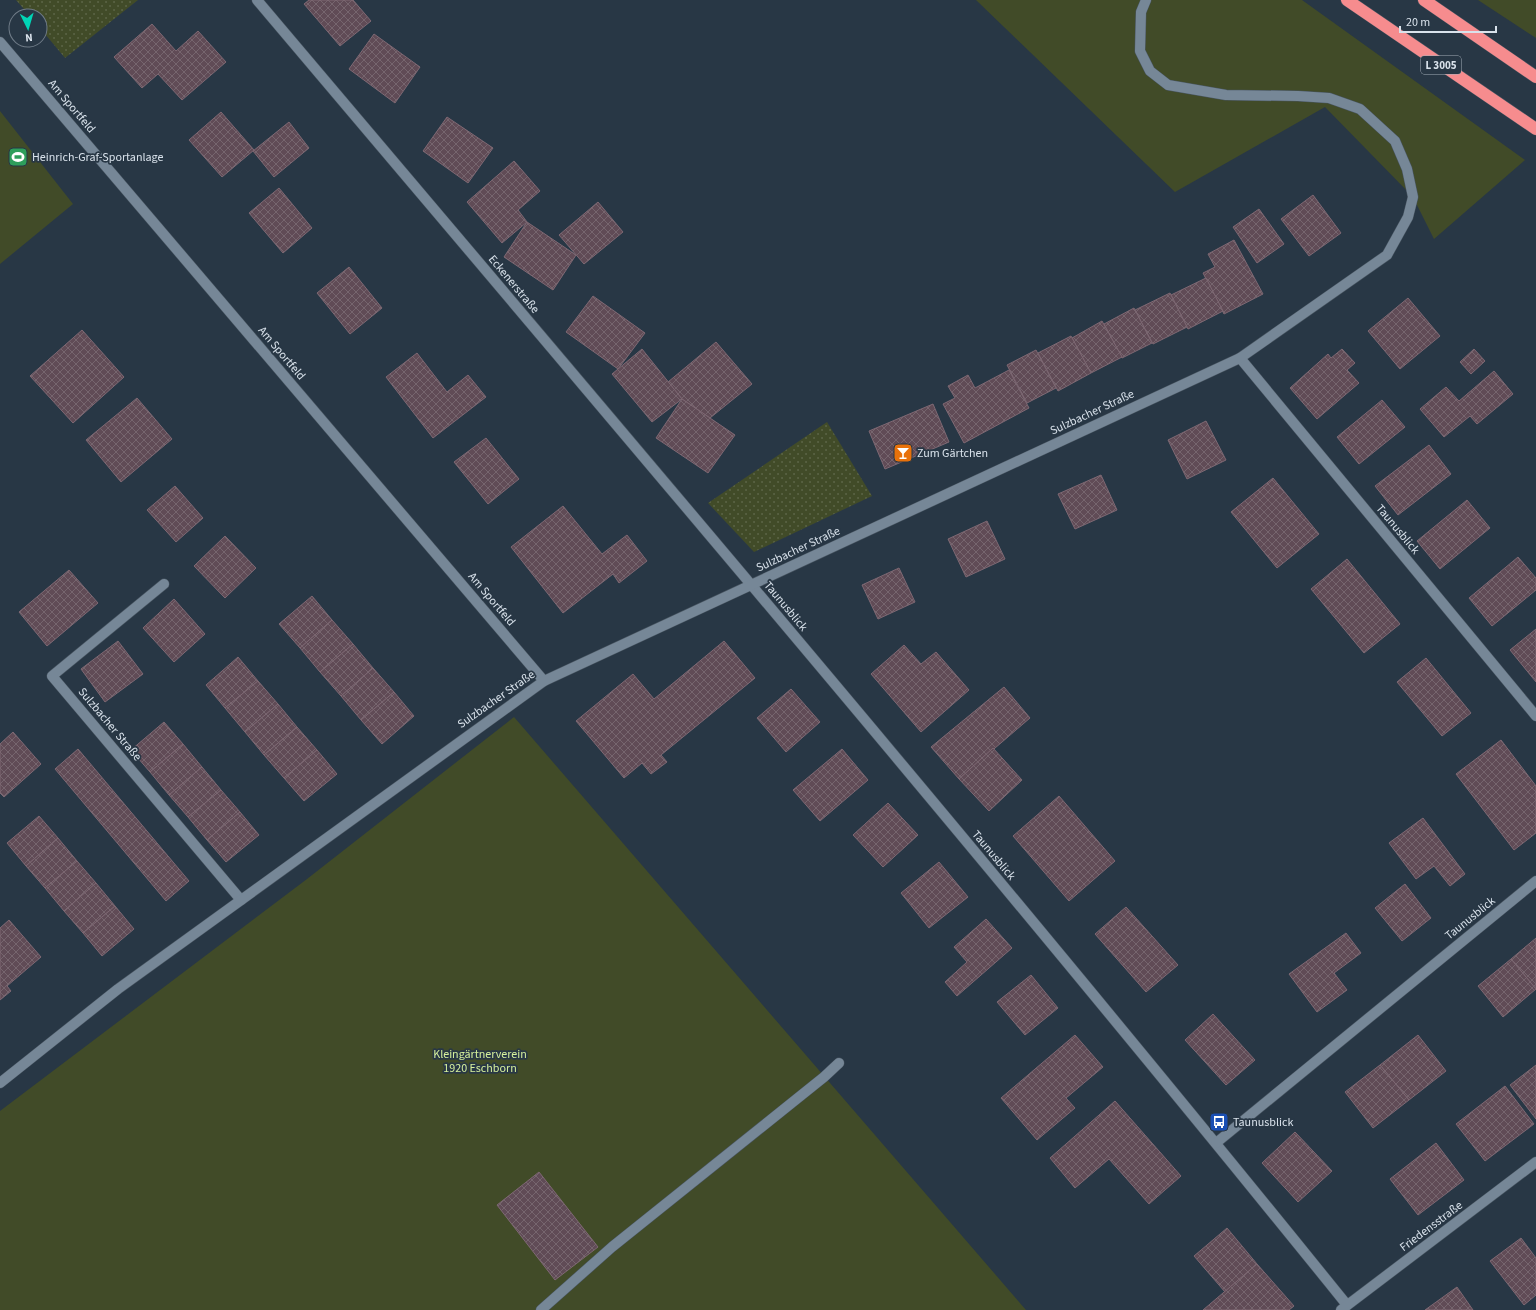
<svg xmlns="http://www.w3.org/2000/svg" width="1536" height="1310" font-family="'Source Sans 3',sans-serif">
<defs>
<pattern id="park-dots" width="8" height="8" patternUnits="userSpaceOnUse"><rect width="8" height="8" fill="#414b28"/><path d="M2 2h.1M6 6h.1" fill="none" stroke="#5c6547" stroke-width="1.8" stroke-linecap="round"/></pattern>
<pattern id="building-cross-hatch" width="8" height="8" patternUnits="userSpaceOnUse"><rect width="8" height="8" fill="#604b56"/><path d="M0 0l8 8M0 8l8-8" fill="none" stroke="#76656e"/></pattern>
</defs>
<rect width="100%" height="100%" fill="#283745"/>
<g fill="#414b28">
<path d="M976,0h326l223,160 -91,79 -21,-42 -88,-90 -150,85z"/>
<path d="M1478,0h58v38z"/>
<path d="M0,111l73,93 -73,60z"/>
<path d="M514,717l512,593h-1026v-199l307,-232z"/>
</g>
<g fill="url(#park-dots)">
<path d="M16,0h122l-73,58 -25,-30v-12h-10z"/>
<path d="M827,422l45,74 -118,56 -46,-49z"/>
</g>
<g fill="url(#building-cross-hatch)" stroke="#7e6873">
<path d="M309,0h44l18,21 -31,25 -36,-42z"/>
<path d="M152,24l24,27 22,-20 28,31 -44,38 -24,-26 -16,14 -28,-31z"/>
<path d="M374,34l46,33 -25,36 -46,-34z"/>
<path d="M221,112l33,38 -32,27 -33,-37z"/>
<path d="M447,117l46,31 -25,35 -45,-32z"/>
<path d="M289,122l20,26 -35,29 -21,-26z"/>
<path d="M514,161l26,30 -22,19 9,12 -25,21 -35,-41z"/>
<path d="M279,188l33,40 -29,25 -34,-40z"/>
<path d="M1313,195l28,38 -32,23 -28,-37z"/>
<path d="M598,202l25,30 -39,32 -25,-29z"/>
<path d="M1259,209l25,35 -27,19 -24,-36z"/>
<path d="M527,222l49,33 -23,35 -49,-33z"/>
<path d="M1234,240l29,54 -39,20 -21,-41 12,-6 -7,-13z"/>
<path d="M349,267l33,41 -32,26 -33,-41z"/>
<path d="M1206,278l17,33 -35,18 -17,-34z"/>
<path d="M1170,293l17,34 -34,17 -18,-34z"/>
<path d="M593,296l52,37 -27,36 -52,-37z"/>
<path d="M1408,298l32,38 -40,33 -32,-38z"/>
<path d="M1134,308l18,35 -30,15 -18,-34z"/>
<path d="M1102,321l20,36 -31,16 -19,-35z"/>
<path d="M82,330l42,47 -51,46 -43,-47z"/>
<path d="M1071,336l20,37 -33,18 -20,-38z"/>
<path d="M716,342l36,42 -42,34 -28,-19 -14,-17z"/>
<path d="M642,349l40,50 -30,23 -40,-48z"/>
<path d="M1342,349l13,14 -8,7 12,13 -42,36 -27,-31 38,-34 3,4z"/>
<path d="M1474,349l11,12 -14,13 -11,-12z"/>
<path d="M1036,350l20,38 -29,15 -20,-38z"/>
<path d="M417,353l30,39 21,-17 18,22 -53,41 -47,-61z"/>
<path d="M1009,370l20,38 -65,35 -21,-39 12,-6 -7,-12 20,-11 7,13z"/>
<path d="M1494,371l19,23 -36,30 -7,-8 -26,21 -24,-28 26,-22 13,14z"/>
<path d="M137,398l35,41 -51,43 -35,-42z"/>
<path d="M682,399l53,36 -27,38 -52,-35z"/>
<path d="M1382,400l23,27 -46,37 -22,-27z"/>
<path d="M933,404l16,38 -64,27 -16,-38z"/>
<path d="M1206,421l20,39 -39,19 -19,-39z"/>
<path d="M486,438l33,41 -31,25 -34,-42z"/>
<path d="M1429,445l22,29 -53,41 -23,-29z"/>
<path d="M1101,475l16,35 -42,19 -17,-35z"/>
<path d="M1273,478l46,56 -42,34 -46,-56z"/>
<path d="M175,486l28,32 -27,24 -29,-32z"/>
<path d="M1467,500l23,28 -50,41 -23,-28z"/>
<path d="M563,506l39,48 25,-19 20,26 -28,22 -6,-9 -50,39 -52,-66z"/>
<path d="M987,521l18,38 -39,18 -18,-38z"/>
<path d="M225,536l31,32 -31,30 -31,-32z"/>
<path d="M1518,557l18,21v12l-44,36 -23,-28z"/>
<path d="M1347,559l53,65 -36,29 -53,-64z"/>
<path d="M899,568l16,34 -37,17 -16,-34z"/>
<path d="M69,570l29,33 -51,43 -28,-34z"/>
<path d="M312,596l20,24 -32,28 -21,-24z"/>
<path d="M174,599l31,35 -31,28 -31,-34z"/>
<path d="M332,620l21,24 -33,28 -20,-24z"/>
<path d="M1536,629v53l-26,-32z"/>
<path d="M118,641l25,33 -38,28 -24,-33z"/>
<path d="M724,641l31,37 -94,77 6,7 -16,12 -9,-11 -18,15 -48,-57 57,-47 21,25z"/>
<path d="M353,644l20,24 -32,28 -21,-24z"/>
<path d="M904,645l17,19 15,-12 33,38 -48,42 -50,-58z"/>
<path d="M238,657l20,24 -33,27 -19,-23z"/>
<path d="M1426,658l45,55 -29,23 -45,-54z"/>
<path d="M373,668l21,24 -33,28 -20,-24z"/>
<path d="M258,681l20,23 -33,28 -20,-24z"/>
<path d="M1004,687l26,31 -71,61 -28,-32z"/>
<path d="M791,689l29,33 -34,30 -29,-34z"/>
<path d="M394,692l20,24 -32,28 -21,-24z"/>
<path d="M278,704l19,23 -33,28 -19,-23z"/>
<path d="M164,722l19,22 -33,28 -19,-22z"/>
<path d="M297,727l20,23 -33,28 -20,-23z"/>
<path d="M13,732l28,32 -37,33 -4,-4v-49z"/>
<path d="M1501,740l35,46v47l-22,17 -58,-76z"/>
<path d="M183,744l19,23 -33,28 -19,-23z"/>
<path d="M993,748l29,32 -33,31 -30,-32z"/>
<path d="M78,749l111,132 -23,20 -111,-132z"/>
<path d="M842,749l26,31 -48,41 -27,-31z"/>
<path d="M317,750l20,24 -33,27 -20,-23z"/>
<path d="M202,767l19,23 -33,27 -19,-22z"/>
<path d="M221,790l19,22 -33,28 -19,-23z"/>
<path d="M1059,796l56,65 -46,40 -56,-65z"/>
<path d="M888,803l30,32 -35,32 -30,-32z"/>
<path d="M240,812l19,23 -33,27 -19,-22z"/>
<path d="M39,816l19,22 -32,28 -19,-23z"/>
<path d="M1423,818l42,56 -15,12 -16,-20 -18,13 -27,-36z"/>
<path d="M58,838l19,23 -32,27 -19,-22z"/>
<path d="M77,861l19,22 -32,28 -19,-23z"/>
<path d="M939,862l29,35 -39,31 -28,-35z"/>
<path d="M96,883l19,23 -32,27 -19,-22z"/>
<path d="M1405,884l26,34 -29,23 -27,-33z"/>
<path d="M115,906l19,23 -32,27 -19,-23z"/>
<path d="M1126,907l52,58 -32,27 -51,-58z"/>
<path d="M986,919l26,29 -55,48 -12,-14 22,-20 -13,-15z"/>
<path d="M9,920l32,37 -34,29 4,5 -11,9v-72z"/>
<path d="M1346,933l15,20 -27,20 13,17 -30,22 -28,-38z"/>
<path d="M1536,938v51l-25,-30z"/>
<path d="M1511,959l25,30 -33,28 -25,-31z"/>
<path d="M1031,975l27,33 -33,27 -28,-33z"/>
<path d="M1213,1014l42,46 -29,25 -41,-45z"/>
<path d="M1075,1035l28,32 -37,31 9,10 -38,32 -36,-42z"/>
<path d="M1418,1035l28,36 -37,29 -29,-35z"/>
<path d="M1380,1065l29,35 -36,28 -28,-36z"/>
<path d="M1536,1065v54l-26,-34z"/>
<path d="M1505,1086l29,38 -49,37 -29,-37z"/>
<path d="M1115,1101l66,75 -32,28 -40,-45 -34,29 -25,-30z"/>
<path d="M1295,1132l37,39 -34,31 -36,-39z"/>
<path d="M1436,1143l28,37 -46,35 -28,-36z"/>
<path d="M539,1172l59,75 -43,33 -58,-75z"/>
<path d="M1227,1228l30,36 -32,28 -31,-36z"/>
<path d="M1521,1238l15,20v37l-12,10 -34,-44z"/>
<path d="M1257,1264l37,42 -5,4h-86z"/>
<path d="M1457,1287l16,23h-48z"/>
</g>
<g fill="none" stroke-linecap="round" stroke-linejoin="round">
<defs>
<path id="lane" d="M541,1310l71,-63 212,-170 15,-14"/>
<g id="street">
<path d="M257,0c366,433 734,864 1090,1305"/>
<path d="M0,42l544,639"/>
<path d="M1240,358l296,358"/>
<path d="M164,584l-112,92 189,224"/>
<path d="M0,1083l118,-94 426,-308 696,-323 147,-103 21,-38 5,-20 -6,-28 -12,-28 -35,-32 -31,-11 -31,-2 -72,-1 -58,-10 -18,-14 -10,-20 1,-39 5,-12"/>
<path d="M1216,1143l320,-262"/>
<path d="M1341,1310l195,-148"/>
</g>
<g id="highway">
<path d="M1347,0l189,129"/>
<path d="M1424,0l112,77"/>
</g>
</defs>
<use href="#lane" stroke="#485561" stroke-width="11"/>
<use href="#street" stroke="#485561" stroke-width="11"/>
<use href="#highway" stroke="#485561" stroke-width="13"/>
<use href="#lane" stroke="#768797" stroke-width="10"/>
<use href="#street" stroke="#768797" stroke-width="10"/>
<use href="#highway" stroke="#f68c8e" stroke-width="12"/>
</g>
<defs>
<symbol id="stadium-square" viewBox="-11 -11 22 22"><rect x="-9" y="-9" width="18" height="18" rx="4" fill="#2e9e5b" stroke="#283745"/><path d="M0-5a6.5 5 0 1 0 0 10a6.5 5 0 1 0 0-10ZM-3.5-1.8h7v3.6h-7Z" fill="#fff"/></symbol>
<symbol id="bar-square" viewBox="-11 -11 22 22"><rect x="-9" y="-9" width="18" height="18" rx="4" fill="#e8710a" stroke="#283745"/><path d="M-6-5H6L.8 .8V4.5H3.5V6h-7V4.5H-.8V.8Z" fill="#fff"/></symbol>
<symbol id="bus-square" viewBox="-11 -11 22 22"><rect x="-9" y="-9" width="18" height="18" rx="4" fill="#1a4fb4" stroke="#283745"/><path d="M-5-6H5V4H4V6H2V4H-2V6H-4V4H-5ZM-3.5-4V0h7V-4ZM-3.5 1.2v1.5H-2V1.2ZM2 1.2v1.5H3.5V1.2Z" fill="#fff"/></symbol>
</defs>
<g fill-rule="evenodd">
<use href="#stadium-square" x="7" y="146" width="22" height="22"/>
<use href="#bar-square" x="892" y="442" width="22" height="22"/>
<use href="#bus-square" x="1208" y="1111" width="22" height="22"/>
</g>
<g text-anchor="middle" stroke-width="3.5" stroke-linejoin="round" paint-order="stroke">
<rect fill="#283745" stroke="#a4afb9" stroke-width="1" x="1421" y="56" width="40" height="18" rx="3"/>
<g font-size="11" font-weight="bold" fill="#d9e2eb">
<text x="1441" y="69">L 3005</text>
</g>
<g font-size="12" fill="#d9e2eb" stroke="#283745">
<text transform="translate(72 106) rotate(50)" y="4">Am Sportfeld</text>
<text transform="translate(514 284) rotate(50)" y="4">Eckenerstraße</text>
<text transform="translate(282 353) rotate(50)" y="4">Am Sportfeld</text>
<text transform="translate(1092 412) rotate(-25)" y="4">Sulzbacher Straße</text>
<text transform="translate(1398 529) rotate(50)" y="4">Taunusblick</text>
<text transform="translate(798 549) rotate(-25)" y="4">Sulzbacher Straße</text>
<text transform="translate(492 599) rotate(50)" y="4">Am Sportfeld</text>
<text transform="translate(786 606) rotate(50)" y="4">Taunusblick</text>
<text transform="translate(496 699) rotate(-35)" y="4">Sulzbacher Straße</text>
<text transform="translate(110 724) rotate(50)" y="4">Sulzbacher Straße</text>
<text transform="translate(994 855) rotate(50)" y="4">Taunusblick</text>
<text transform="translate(1470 918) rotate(-39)" y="4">Taunusblick</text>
<text transform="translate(1431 1226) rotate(-37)" y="4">Friedensstraße</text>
</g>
<g font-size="12" fill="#d9e2eb" stroke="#283745" text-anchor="start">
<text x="32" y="161">Heinrich-Graf-Sportanlage</text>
<text x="917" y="457">Zum Gärtchen</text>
<text x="1233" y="1126">Taunusblick</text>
</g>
<g font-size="12" fill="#d6f09b" stroke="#283745">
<text x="480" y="1058">Kleingärtnerverein<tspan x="480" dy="14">1920 Eschborn</tspan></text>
</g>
</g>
<g transform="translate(28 28) rotate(175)"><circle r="19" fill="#283745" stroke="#6f7b87"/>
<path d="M0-3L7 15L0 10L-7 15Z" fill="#00d5b7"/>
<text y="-6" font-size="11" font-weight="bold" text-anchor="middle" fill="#d9e2eb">N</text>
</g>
<path d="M1400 26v6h96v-6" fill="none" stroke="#d9e2eb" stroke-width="2"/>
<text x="1406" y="26" font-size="12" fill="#d9e2eb" stroke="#283745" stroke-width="3" paint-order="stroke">20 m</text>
</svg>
